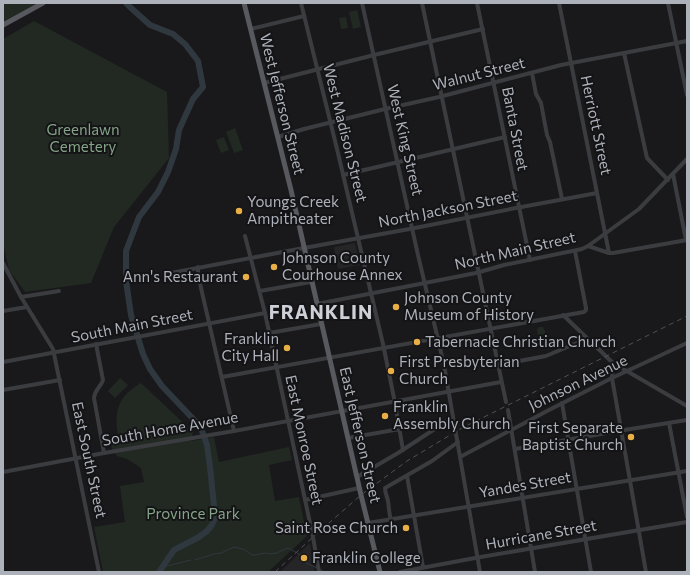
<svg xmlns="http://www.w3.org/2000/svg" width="690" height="575" font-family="Commissioner,sans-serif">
<rect width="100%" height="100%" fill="#19191b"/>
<g fill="#252528">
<path d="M355,243l5,22 -22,4 -4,-22z"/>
<path d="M310,543l5,29h-35z"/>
</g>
<g fill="#212922">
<path d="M3,3h35l-35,19z"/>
<path d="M357,10l4,17 -8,2 -4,-17z"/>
<path d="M346,17l2,11 -7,1 -2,-11z"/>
<path d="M34,21l133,71 2,66 -55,69 -23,56 -66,9 -16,-22 -6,-27v-204z"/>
<path d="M235,128l8,22 -9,3 -8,-21z"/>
<path d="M224,137l5,13 -8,3 -5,-13z"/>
<path d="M539,327h4l2,4v6l-2,2 -4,-1 -2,-8z"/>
<path d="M120,378l8,7 -13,13 -7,-7z"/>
<path d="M141,383l52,49 -2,9 23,-4 5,25 70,-15 3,13 -23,5 6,36 24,-4 8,39 -39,36h-165l-9,-45 31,-5 -5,-36 24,-4 -3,-14 -14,-9 -10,-3 -5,-8 -6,-13 12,1c-4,-25 0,-40 23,-53z"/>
</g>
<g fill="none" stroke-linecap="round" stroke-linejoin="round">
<g stroke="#30383f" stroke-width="1">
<path d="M195,560l19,-6 7,-1 13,-6 9,2 9,6h4l9,-2 5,1 7,-1 10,-5 3,1 9,5 7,9 11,5"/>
<path d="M162,569l5,-3 24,-6"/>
<path d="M320,569l4,3"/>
</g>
<path stroke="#30383f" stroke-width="6" d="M126,3l5,5 19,17 23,9 12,10 13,17 5,26 -10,12 -14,31 -3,19 -8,23 -10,20 -19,25 -13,34v30l5,34 12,39 7,15 12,17 35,37 5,8 5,14 3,22 5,48 -1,5 -2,5 -5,6 -8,6 -25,13 -15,22"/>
<g stroke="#3b3c40" stroke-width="4">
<path d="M301,3l36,146 46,195 11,54 9,52"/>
<path d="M362,3l56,252 26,110 36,207"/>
<path d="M422,3l84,399"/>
<path d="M477,3l53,257"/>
<path d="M559,3l50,250"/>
<path d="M668,3l19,92"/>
<path d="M251,29l53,-13"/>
<path d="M624,53l23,105 21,22"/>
<path d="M532,73l4,21 5,9 6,32 3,7 12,57"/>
<path d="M264,83l110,-28 109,-26"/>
<path d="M278,137l26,-8 81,-20 54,-12 122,-32 126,-24"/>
<path d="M673,174l13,66"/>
<path d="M343,175l162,-38"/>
<path d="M245,236l20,77 48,224 6,35"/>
<path d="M588,246l21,7h4l74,-13"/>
<path d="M3,263l18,34 32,52 46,223"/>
<path d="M198,267v5l3,16 33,143"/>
<path d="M171,273l133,-25 111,-20 101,-20 81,-15"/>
<path d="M260,291l51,-9"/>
<path d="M21,297l38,-6"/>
<path d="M317,304l159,-31 28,-8 78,-16 6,-3 51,-37 48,-50"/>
<path d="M3,311l24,-4"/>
<path d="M563,315l50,48 74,43"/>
<path d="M269,333l52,-9"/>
<path d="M96,344l7,36c-2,7 -8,9 -9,18l10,55"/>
<path d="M3,362l262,-49"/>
<path d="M613,363l-1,15 34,194"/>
<path d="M498,365l48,-9 38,-16h5"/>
<path d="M222,377l362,-65 2,-2v-2l-11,-57"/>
<path d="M3,390l57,-10"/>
<path d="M562,403l29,169"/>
<path d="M508,410l27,162"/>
<path d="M669,423l18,94"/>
<path d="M348,438l52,-9"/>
<path d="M515,449l103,-18 69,-11"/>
<path d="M460,457l89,-47 63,-32 75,-35"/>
<path d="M3,472l101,-19 130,-22 267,-49"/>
<path d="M407,476l16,91"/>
<path d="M357,477l41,-24 55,-36"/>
<path d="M305,500l54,-12"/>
<path d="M391,520c-2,-6 -2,-13 -3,-19 -1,-5 -3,-8 -3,-13l47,-27 26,-19"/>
<path d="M368,523l319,-52"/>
<path d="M400,572l75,-14 212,-36"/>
<path d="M686,572h1"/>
</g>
<g stroke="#57595f" stroke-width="5">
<path d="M244,3l47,187 70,305 19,77"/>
<path d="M3,25l40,-22"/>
</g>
<path stroke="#4e5055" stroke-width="1" stroke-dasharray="5 4" stroke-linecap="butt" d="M275,572l38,-35 48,-42 46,-34 55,-33 225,-112"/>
</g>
<g fill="#e7af46" stroke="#141416" stroke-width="1.5">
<circle cx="239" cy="211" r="4"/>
<circle cx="274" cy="267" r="4"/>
<circle cx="246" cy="277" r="4"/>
<circle cx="396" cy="307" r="4"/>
<circle cx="417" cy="342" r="4"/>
<circle cx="287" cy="348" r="4"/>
<circle cx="391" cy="371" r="4"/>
<circle cx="385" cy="416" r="4"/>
<circle cx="631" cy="437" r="4"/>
<circle cx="406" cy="528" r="4"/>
<circle cx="304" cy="558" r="4"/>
</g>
<g text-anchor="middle" stroke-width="4" stroke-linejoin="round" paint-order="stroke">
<g font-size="15" fill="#adb1ba" stroke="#141416">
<text transform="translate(479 74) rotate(-14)" y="5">Walnut Street</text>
<text transform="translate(282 104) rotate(76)" y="5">West Jefferson Street</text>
<text transform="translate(596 125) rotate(78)" y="5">Herriott Street</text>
<text transform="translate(515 129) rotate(79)" y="5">Banta Street</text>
<text transform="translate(345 133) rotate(76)" y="5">West Madison Street</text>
<text transform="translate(405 140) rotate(77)" y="5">West King Street</text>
<text transform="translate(448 209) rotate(-11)" y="5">North Jackson Street</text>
<text transform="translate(515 251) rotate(-13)" y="5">North Main Street</text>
<text transform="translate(132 326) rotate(-11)" y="5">South Main Street</text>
<text transform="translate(578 383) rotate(-26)" y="5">Johnson Avenue</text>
<text transform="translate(170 429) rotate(-10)" y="5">South Home Avenue</text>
<text transform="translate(360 435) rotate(77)" y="5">East Jefferson Street</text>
<text transform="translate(304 440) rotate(78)" y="5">East Monroe Street</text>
<text transform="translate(89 460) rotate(78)" y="5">East South Street</text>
<text transform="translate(525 485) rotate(-10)" y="5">Yandes Street</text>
<text transform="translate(541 535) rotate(-10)" y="5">Hurricane Street</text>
</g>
<g font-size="15" fill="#85a487" stroke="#141416">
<text x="83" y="135">Greenlawn<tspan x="83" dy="17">Cemetery</tspan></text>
<text x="193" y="519">Province Park</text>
</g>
<g font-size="15" fill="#adb1ba" stroke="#141416" text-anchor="start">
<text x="247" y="207">Youngs Creek<tspan x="247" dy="17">Ampitheater</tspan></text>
<text x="282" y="263">Johnson County<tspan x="282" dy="17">Courhouse Annex</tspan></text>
<text x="238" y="282" text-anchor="end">Ann's Restaurant</text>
<text x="404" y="303">Johnson County<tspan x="404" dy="17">Museum of History</tspan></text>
<text x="279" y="344" text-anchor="end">Franklin<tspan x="279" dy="17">City Hall</tspan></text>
<text x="425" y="347">Tabernacle Christian Church</text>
<text x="399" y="367">First Presbyterian<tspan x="399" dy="17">Church</tspan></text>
<text x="393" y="412">Franklin<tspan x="393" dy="17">Assembly Church</tspan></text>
<text x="623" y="433" text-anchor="end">First Separate<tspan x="623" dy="17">Baptist Church</tspan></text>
<text x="398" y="533" text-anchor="end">Saint Rose Church</text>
<text x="312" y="563">Franklin College</text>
</g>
<g font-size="19" font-weight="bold" letter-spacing="1" fill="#cdd0d6" stroke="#141416">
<text x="321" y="319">FRANKLIN</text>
</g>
</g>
<rect width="690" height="575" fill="none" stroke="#adb1ba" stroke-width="8"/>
</svg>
